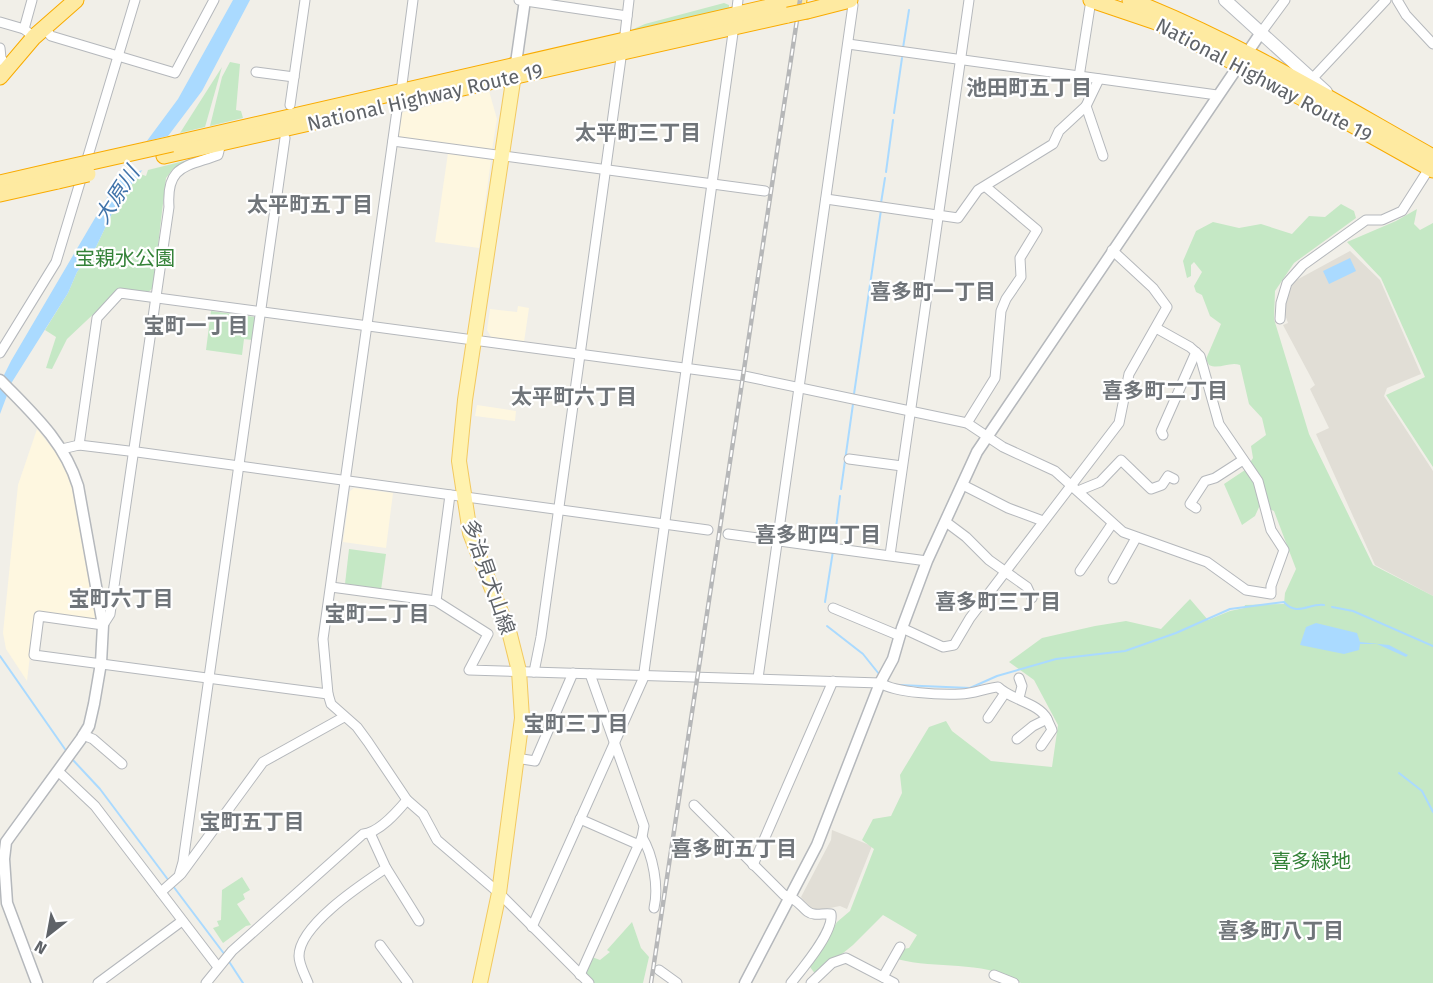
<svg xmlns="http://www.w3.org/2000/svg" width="1433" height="983" font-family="'Fira Sans','Noto Sans JP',sans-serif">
<rect width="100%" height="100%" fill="#f1efe8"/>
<g fill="#fef7e0">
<path d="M489,91l8,28 -5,31 -95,-13 3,-24z"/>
<path d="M448,153l43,7 -12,88 -44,-6z"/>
<path d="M518,306l11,2 -5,34 -33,-5 -4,-7 3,-21 27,3z"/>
<path d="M477,405l39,6 -1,10 -40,-5z"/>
<path d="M37,429l23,29 11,23 26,140 -62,-8 -8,68 -21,-32 -3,-16 15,-148z"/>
<path d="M354,488l39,5 -7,55 -43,-6 7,-51z"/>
</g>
<g fill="#e1ded6">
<path d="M1350,251l30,29 41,94 -34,14 -3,8 49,75v125l-58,-31 -59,-131 13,-6 -19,-39 5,-4 -32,-60 5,-2 -5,-14 8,-26z"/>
<path d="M832,830l40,16 -25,63 -7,-3 -25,5 -6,-3 -8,-11 30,-57z"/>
</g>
<g fill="#c5e8c5">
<path d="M724,3l5,2v4l-100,22 16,-7z"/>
<path d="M230,62l10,2 -4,46 5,1 2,7 -33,8 12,-49z"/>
<path d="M222,67l-17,60 -25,6z"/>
<path d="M212,154l-39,15 -7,9 -13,110 -6,5 -27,-4 -53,50 -15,30 -6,-1 10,-31 -11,-7 23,-37 9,-21 19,-25 20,-42 24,-31 6,2 2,-6z"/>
<path d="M1341,204l13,7 2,7 -62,45 -19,28 -1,28 35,115 64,131 60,31v387h-412c-39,-24 -82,-13 -124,-24l6,-10 6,-1 8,-13 -34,-20 -30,30 -37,30 -6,-8 27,-45 13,-11 24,-62 -12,-9 11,-21 18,-3 11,-23 -2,-18 29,-48 17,-6 6,10 39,30 61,6 6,-42 -24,-45 -25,-18 33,-24 53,-12 31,-5 35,8 29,-30 18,21 22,-9 14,-3 1,-3 39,-1 1,-11 11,-24 -22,-58 -14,-6 -5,11 -13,9 -18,-41 21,-14 8,-12 -2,-12 15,-11 -4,-17 -13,-14 -9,-39c-10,-4 -21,5 -31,0l-3,-6 15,-35 -11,-8 -8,-21 -6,-3 -2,-6 8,-14 -8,-10 -3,3v11l-4,2 -4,-17 13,-30 17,-9 26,6 22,-4 31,10 17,-18 16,1z"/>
<path d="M1417,209l-3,15 6,6 13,-7v244l-47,-72 39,-18 -44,-99 -34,-36 49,-21z"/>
<path d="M211,311l44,6 -3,23 -8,-1 -2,16 -36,-5z"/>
<path d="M349,549l37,5 -5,36 -36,-6z"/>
<path d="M242,877l8,13 -7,4 2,5 -8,5 14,21 -5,1 -23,17 -10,-15 6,-2 -2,-5 4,-1 1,-30z"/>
<path d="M632,922l9,26 8,9 -6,26h-49l-9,-9 7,-17 8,3 10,-8 -3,-2z"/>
</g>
<g fill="#aadaff">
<path d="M233,0h17l-48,91 -86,114 -20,42 -19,25 -9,21 -56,89 -12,32v-31l11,-22 104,-177 63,-85z"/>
<path d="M1350,258l6,13 -27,13 -6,-13z"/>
<path d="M1316,623l41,10 3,9 29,3 19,10 -2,2 -29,-13h-17l-1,6 -15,4 -44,-9 6,-18z"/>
</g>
<path fill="#f1efe8" d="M172,135l-24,34 -31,7 26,-34z"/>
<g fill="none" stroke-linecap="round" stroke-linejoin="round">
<g stroke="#aadaff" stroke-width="2">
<path d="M903,48l6,-38"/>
<path d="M894,113l8,-55"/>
<path d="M886,172l7,-52"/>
<path d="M881,203l4,-25"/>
<path d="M854,394l27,-184"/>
<path d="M841,489l12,-85"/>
<path d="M834,544l6,-48"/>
<path d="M825,602l8,-51"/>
<path d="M1332,607l21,4 80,35"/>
<path d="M827,626l36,28 16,20"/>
<path d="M0,656l67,96"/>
<path d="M898,685l72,3 27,-12 59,-17 69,-8 51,-18 54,-24 54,-7c13,15 25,1 40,3"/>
<path d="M72,759l28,30 69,92"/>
<path d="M1399,773l23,18 11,21"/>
<path d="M173,886l52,69"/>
<path d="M228,960l15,23"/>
</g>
<defs>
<g id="minor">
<path d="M519,0l108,16"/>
<path d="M1397,0l9,15 27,29"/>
<path d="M737,8l1,-8"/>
<path d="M0,22l24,7 10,8"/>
<path d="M44,28l7,8 124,37 39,-73"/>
<path d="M24,29l8,-29"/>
<path d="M625,34l4,-34"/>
<path d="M1260,34l25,-34"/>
<path d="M848,44l369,51"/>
<path d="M0,48l1,10 6,9"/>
<path d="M256,72l38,5"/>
<path d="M1079,77l12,-77"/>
<path d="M1312,79l74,-79"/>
<path d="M401,92l12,-92"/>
<path d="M290,105l15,-105"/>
<path d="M1086,106l17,50"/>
<path d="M393,141l372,50"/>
<path d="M221,143l-3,12c-32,12 -52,10 -49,52l-59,407 -7,11 -64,-9 -5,39 294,39 -5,-55 75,-536"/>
<path d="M826,199l132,19 20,-28 75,-46 6,-13 27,-25 13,-27"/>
<path d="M1280,319l1,-16 6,-20 16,-18 63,-45h16l20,-9 30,-47"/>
<path d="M0,353l56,-91 79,-262"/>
<path d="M967,423l28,-45 6,-67 5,-12 15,-22 -1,-19 17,-28 -51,-43"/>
<path d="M1163,435l-2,-4 35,-79"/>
<path d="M79,445l18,-127 23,-25 624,83 223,47 36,24 52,24 68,61 84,30 39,28 25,4v-8l13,-36 -13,-20 -13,-49 -39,-57 -19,-68 -10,-9 -34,-19"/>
<path d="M62,449l17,-4 58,7 571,78"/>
<path d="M849,459l53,7"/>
<path d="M963,485l45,23 35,13"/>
<path d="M1078,491l22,-9 21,-22 30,29 11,-4 6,-9 6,3"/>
<path d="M1196,508l-6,-4 15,-23 10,-3 28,-18"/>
<path d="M946,522l20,15 23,23 38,27 5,11"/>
<path d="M728,534l199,27"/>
<path d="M890,555l79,-555"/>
<path d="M1080,571l32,-47"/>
<path d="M1113,579l23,-41"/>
<path d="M331,587l105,14 52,33 -19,36 411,13c17,10 60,12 81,11 12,0 25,-6 37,-7 13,13 41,16 49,32l-14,7 -16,13"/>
<path d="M436,601l14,-106"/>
<path d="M833,608l67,28"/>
<path d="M902,628l41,19 11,-2 16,-27 149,-195 10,-49 38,-67 -14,-19 -41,-38"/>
<path d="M534,672l7,-35 80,-579"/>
<path d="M758,678l95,-673"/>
<path d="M1019,678l3,8 -3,12"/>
<path d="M328,694l3,10 26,23 11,15 39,58 16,14 14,26 62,53 90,90"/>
<path d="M988,718l17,-25"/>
<path d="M83,735l10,4 29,25"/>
<path d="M1041,746l11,-16 -5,-11"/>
<path d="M516,758l19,3 38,-88"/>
<path d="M59,772l36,34 123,161"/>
<path d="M694,805l90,90c17,4 19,18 30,19 5,1 11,-1 17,0 3,18 -29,55 -40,69"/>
<path d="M580,819l59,26"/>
<path d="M370,833l16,35 33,53"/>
<path d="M642,837c11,18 17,50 12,71"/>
<path d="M753,865l80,-184"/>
<path d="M181,874l82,-112 81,-45"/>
<path d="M161,892l18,-16 4,-14 102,-724"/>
<path d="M532,927l111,-248 90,-646"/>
<path d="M380,945l28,38"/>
<path d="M659,970l18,13"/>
<path d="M580,975l62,-138 2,-11 -54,-152"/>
<path d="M994,975l20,8"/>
<path d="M883,977l17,-30"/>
<path d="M98,983l84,-62"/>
<path d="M206,983l26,-32 131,-117c16,-1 34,-22 44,-34"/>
<path d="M308,983c-3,-8 -9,-18 -9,-27 0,-31 63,-72 87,-88"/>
<path d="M811,983l21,-20 14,-5 48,25"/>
</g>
<g id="tertiary">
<path d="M516,63l9,-63"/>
<path d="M0,380c32,33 64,61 78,106l25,139 -2,38 -7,41 -5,22 -8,13 -70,96 -5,7 -2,17 3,44 30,80"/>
<path d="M745,983l72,-138 63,-162 13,-24 9,-31 25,-67 50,-109 283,-418"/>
</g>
<path id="secondary" d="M1225,0l101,92"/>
<path id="primary" d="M480,983l19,-90 23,-175 -3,-47 -9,-36 -40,-102 -11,-72 6,-61 50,-332"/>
<g id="trunk">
<path d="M1091,0l65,22 177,92 100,56"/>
<path d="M1130,0c106,41 205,102 303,157"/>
<path d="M807,11l43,-11"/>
<path d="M0,77l34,-40 42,-37"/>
<path d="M409,100l379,-85"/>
<path d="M172,144l627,-144"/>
<path d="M164,156l172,-39"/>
<path d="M0,183l56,-13"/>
<path d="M0,194l58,-13"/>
</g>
</defs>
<use href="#minor" stroke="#b5b8bc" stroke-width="11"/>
<use href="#tertiary" stroke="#b5b8bc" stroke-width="13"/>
<use href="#secondary" stroke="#b6babf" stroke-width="14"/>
<use href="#primary" stroke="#f2c960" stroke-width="16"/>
<use href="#trunk" stroke="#f9ab00" stroke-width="17"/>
<use href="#minor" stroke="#fff" stroke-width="9"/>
<use href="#tertiary" stroke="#fff" stroke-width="10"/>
<use href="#secondary" stroke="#fff" stroke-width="12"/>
<use href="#primary" stroke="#fff2af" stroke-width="14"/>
<use href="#trunk" stroke="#feeaa1" stroke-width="15"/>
<defs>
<path id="rail" d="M651,983l149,-983"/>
</defs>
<use href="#rail" stroke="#b6b7b8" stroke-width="4.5"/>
<use href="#rail" stroke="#fff" stroke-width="2" stroke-dasharray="7" stroke-linecap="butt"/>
<defs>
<g id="trunk-bridge">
<path d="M788,15l19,-4"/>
<path d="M56,170l116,-26"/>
<path d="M58,181l30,-7"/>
</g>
</defs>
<use href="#trunk-bridge" stroke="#f9ab00" stroke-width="17" stroke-linecap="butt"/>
<use href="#trunk-bridge" stroke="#feeaa1" stroke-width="15"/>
</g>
<g text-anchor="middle" stroke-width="4.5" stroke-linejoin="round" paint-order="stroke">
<g font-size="20" fill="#5f6368" stroke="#fff">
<text transform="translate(1264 80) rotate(28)" y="7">National Highway Route 19</text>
<text transform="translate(425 97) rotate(-13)" y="7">National Highway Route 19</text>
<text transform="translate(489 577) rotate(71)" y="7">多治見犬山線</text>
</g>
<g font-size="20" fill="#348238" stroke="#fff">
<text x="125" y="265">宝親水公園</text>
<text x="1311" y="868">喜多緑地</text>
</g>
<g font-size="21" font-weight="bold" fill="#70757a" stroke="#fff">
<text x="1029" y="95">池田町五丁目</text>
<text x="638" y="140">太平町三丁目</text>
<text x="310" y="212">太平町五丁目</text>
<text x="933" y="299">喜多町一丁目</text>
<text x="196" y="333">宝町一丁目</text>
<text x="1165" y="398">喜多町二丁目</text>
<text x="574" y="404">太平町六丁目</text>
<text x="818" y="542">喜多町四丁目</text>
<text x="121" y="606">宝町六丁目</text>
<text x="998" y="609">喜多町三丁目</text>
<text x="377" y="621">宝町二丁目</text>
<text x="576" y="731">宝町三丁目</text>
<text x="252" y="829">宝町五丁目</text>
<text x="734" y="856">喜多町五丁目</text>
<text x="1281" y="938">喜多町八丁目</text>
</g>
<g font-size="21" font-style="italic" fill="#4174aa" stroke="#fff">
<text transform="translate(117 195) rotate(-57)" y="7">大原川</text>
</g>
</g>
<g transform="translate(48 935) rotate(211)" stroke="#ffffff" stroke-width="4.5" paint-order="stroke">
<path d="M0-4.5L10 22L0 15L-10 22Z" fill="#5f6368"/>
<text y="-9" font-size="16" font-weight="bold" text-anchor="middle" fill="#5f6368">N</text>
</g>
</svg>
